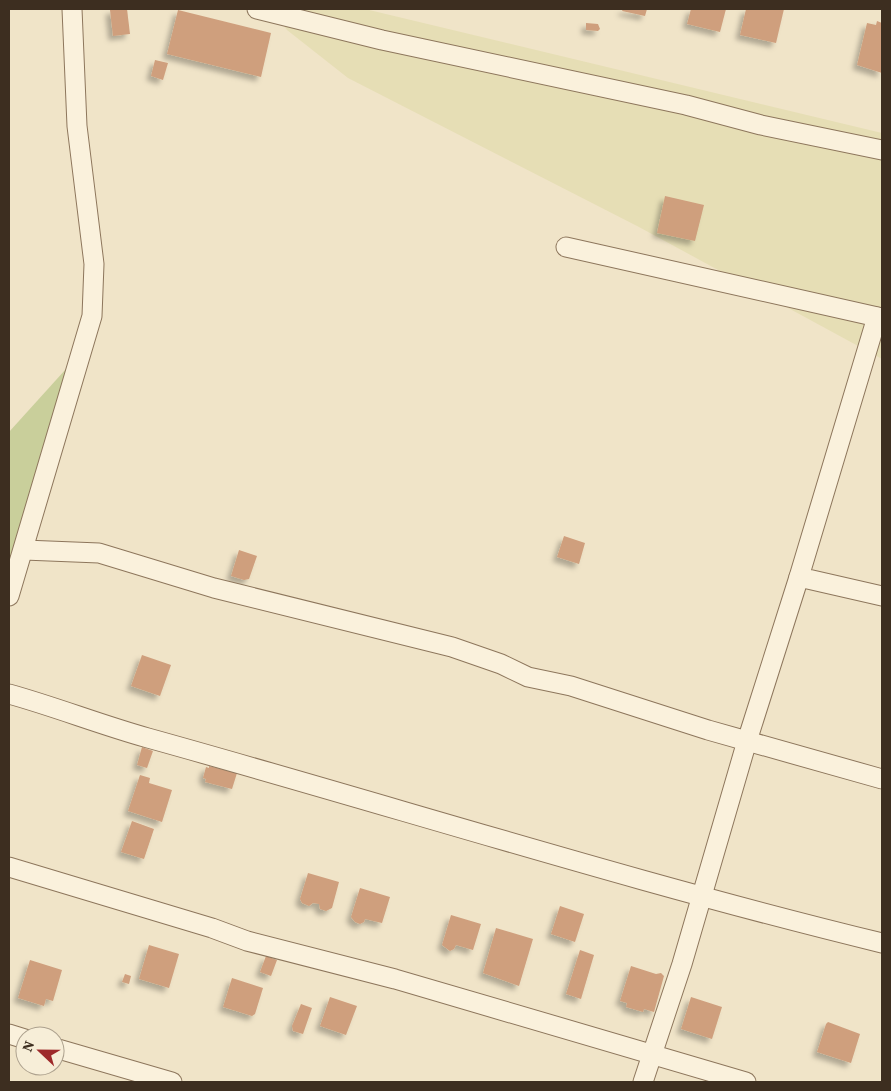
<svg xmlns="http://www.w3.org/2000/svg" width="891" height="1091" font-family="'Source Serif 4',serif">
<defs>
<filter id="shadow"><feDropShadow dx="-4.5" dy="4.5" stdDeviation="2.5" flood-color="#0004"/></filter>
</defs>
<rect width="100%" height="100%" fill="#f0e4c8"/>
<path fill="#e6deb5" d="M271,9h94l517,124v226l-243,-132 -291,-149 -61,-48z"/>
<path fill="#c9cf9b" d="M94,338l-27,92 -58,177v-175z"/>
<g fill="#cf9f7d" filter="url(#shadow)">
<path d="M127,9l3,25 -17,2 -3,-26z"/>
<path d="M623,9h24l-2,7 -23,-5z"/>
<path d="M691,9h35l-6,23 -33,-8z"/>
<path d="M746,9h38l-8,34 -36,-8z"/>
<path d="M178,10l93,23 -10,44 -94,-23z"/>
<path d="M877,21l5,2v50l-25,-8 10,-42 9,2z"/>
<path d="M586,23l12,1 2,5 -2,2 -12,-1z"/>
<path d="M155,60l13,3 -5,17 -12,-4z"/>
<path d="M665,196l39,9 -9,36 -38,-8z"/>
<path d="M564,536l21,7 -6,21 -22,-7z"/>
<path d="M239,550l18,6 -8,23 -5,1 -13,-4z"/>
<path d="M142,655l29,10 -11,31 -29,-10z"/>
<path d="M142,747l11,4 -6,17 -10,-3z"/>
<path d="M209,766l28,7 -5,16 -27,-7 1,-3 -3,-1 3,-11 3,1z"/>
<path d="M140,775l10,3 -1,5 23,7 -10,32 -34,-11z"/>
<path d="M132,821l22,8 -10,30 -23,-7z"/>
<path d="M308,873l31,9 -7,26 -6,3 -6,-2 -1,-5 -6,-1 -4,3 -7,-3 -2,-4z"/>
<path d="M360,888l30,9 -8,26 -17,-4 -1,3 -4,2 -5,-2 -4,-5z"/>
<path d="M560,906l24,8 -9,28 -24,-8z"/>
<path d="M451,915l30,9 -8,26 -17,-5 -2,4 -4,2 -8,-6z"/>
<path d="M496,928l37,11 -14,47 -36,-13z"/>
<path d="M149,945l30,9 -10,34 -30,-9z"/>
<path d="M580,950l14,5 -13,44 -15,-5z"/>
<path d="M266,956l11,4 -6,16 -11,-4z"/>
<path d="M30,960l32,10 -9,31 -7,-2 -2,7 -26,-8z"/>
<path d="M631,966l25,8 5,-1 3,3 -10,36 -10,-3 -1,3 -17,-5 1,-4 -7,-2z"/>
<path d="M125,974l6,2 -2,8 -7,-2z"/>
<path d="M232,978l31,10 -8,26 -3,2 -29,-9z"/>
<path d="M330,997l27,9 -11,29 -26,-9z"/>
<path d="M691,997l31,10 -10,32 -31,-10z"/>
<path d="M301,1004l11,4 -9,26 -10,-3 -1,-5z"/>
<path d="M828,1022l32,12 -9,29 -34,-11 9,-28z"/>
</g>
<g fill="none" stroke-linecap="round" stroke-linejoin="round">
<defs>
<g id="minor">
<path d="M257,9l125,31 304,65 75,20 121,25"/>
<path d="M566,247l316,71"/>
<path d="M877,317l-78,260 83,19"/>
<path d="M24,550l75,3 115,35 238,59 49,17 27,13 43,9 137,44 174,49"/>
<path d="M9,596l83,-280 2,-52 -17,-138 -5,-117"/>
<path d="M9,694c47,13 92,31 139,44 245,68 487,145 734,205"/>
<path d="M9,867l203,61 35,13 148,38 351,103"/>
<path d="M9,1034l16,5"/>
<path d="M55,1048l117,34"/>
<path d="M643,1082l39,-118 65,-223 52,-164"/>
</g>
</defs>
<use href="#minor" stroke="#8d765c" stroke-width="21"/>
<use href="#minor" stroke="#faf1dc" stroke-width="19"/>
</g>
<rect width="891" height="1091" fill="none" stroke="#3d2e20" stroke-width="20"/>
<g transform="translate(40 1051) rotate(292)"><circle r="24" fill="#f7eed8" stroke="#ada18e"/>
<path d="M0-4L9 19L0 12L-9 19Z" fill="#9e2a2b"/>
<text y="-8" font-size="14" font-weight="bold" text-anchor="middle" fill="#3d2e20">N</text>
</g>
</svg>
